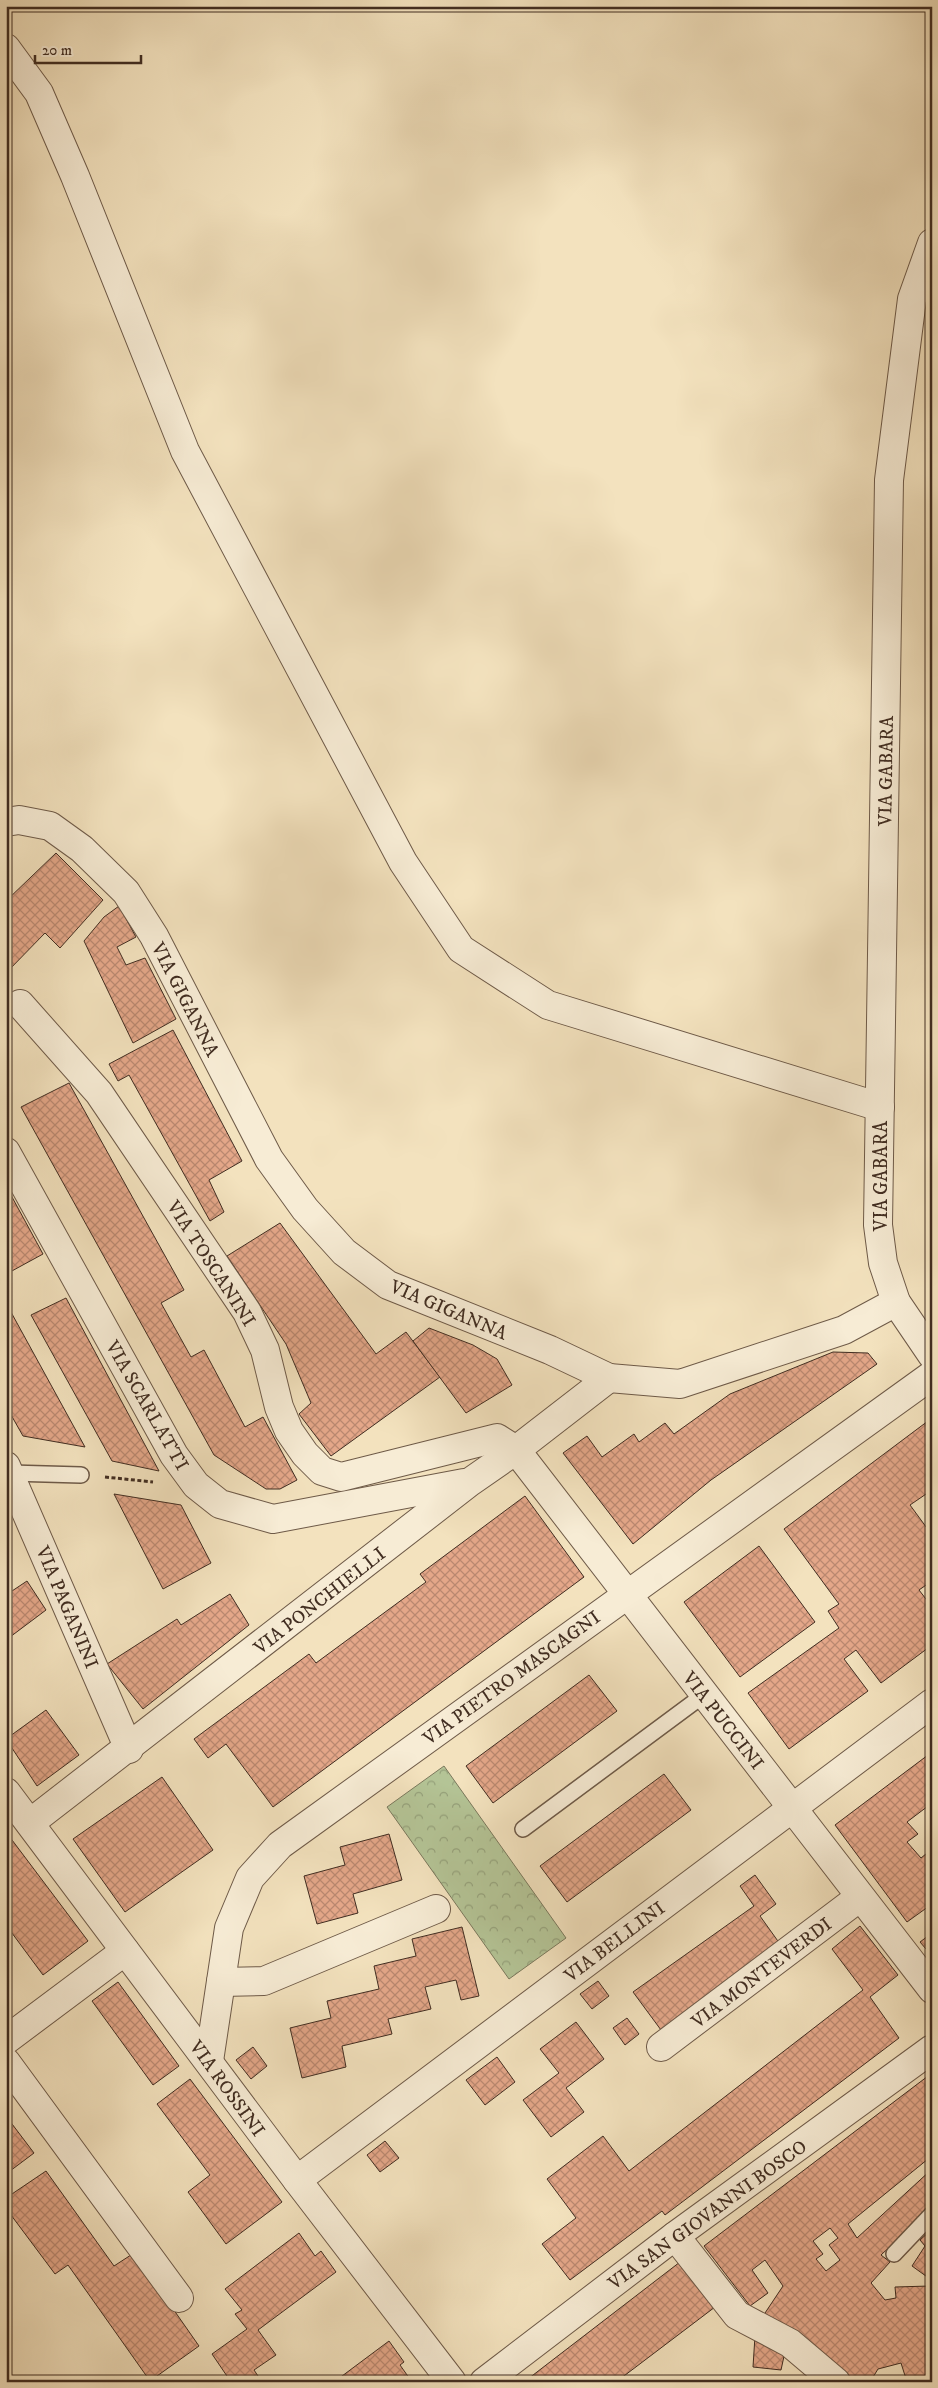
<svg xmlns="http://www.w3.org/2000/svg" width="938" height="2388" font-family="'IM FELL DW Pica',serif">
<defs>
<pattern id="forest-crowns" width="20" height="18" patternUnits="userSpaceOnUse" patternTransform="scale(1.25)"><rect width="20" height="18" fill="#b4c496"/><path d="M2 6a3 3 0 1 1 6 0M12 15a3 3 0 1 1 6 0" fill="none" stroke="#94a07a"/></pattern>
<pattern id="building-cross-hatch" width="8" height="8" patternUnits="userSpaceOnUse" patternTransform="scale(1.25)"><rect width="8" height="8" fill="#e4a789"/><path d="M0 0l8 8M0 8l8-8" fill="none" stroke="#ba8870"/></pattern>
</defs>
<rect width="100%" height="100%" fill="#f3e2be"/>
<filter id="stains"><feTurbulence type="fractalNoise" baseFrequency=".004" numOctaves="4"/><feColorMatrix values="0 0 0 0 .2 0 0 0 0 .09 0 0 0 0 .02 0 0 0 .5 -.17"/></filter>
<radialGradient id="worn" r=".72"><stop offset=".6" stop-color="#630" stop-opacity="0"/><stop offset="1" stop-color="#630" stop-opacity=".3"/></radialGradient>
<path fill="url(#forest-crowns)" stroke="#7a785c" d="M444,1766l122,172 -57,41 -122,-172z"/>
<g fill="url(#building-cross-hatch)" stroke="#412d21" fill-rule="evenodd">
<path d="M56,853l47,47 -43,48 -15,-15 -39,40v-72z"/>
<path d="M119,906l17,31 -19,10 9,18 19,-7 31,61 -43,24 -49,-102 20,-24z"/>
<path d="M173,1030l69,131 -33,19 15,32 -14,9 -81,-146 -11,6 -9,-17z"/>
<path d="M69,1083l115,207 -23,13 30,54 13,-7 41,77 18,-10 34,63 -17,9h-14l-52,-34 -193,-348z"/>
<path d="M6,1186l37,68 -33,18 -4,-7z"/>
<path d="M280,1223l96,131 30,-22 34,45 -109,79 -32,-42 12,-11 -25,-59 -59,-88z"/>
<path d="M66,1298l93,173 -47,-10 -81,-146z"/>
<path d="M6,1303l79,144 -62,-11 -17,-30z"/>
<path d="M429,1328l44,17 24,14 15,26 -46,28 -53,-72z"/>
<path d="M833,1352l35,1 9,11 -166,116 -78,64 -70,-91 24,-17 15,21 32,-23 5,8 26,-19 9,11 56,-40z"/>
<path d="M932,1418v72l-22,15 22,30v46l-13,9 10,13 3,-3v45l-51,38 -25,-33 -12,9 24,32 -79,58 -41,-56 91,-65 -11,-17 11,-7 -55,-75z"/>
<path d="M114,1494l67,11 30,58 -48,26z"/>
<path d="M525,1496l59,81 -311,230 -47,-63 -18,14 -14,-19 115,-85 7,9 110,-81 -6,-8z"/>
<path d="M759,1546l56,76 -75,55 -56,-75z"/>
<path d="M27,1581l19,29 -40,30v-58l6,9z"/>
<path d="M230,1594l19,31 -106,84 -36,-45 70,-45 4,6z"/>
<path d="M589,1675l28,36 -124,92 -27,-37z"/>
<path d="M46,1710l33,45 -42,31 -31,-47z"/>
<path d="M932,1752v51l-25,19 11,12 -11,8 14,16 11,-9v55l-25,18 -72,-97z"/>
<path d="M664,1774l27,36 -124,92 -27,-36z"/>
<path d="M162,1777l51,73 -88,62 -52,-73z"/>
<path d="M6,1832l82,109 -45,34 -37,-50z"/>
<path d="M389,1834l13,46 -49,14 5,19 -41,11 -13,-48 41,-11 -5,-18z"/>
<path d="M755,1875l21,29 -16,12 20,28 -119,86 -28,-38 121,-86 -14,-20z"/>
<path d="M860,1926l38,49 -28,22 29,41 -234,177 -3,-4 -92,69 -28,-36 34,-26 -29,-39 56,-43 26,35 234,-181 -31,-41z"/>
<path d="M462,1927l17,69 -18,4 -5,-20 -31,7 6,22 -43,10 4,15 -50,12 4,21 -44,11 -12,-50 41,-10 -4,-17 52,-12 -5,-23 42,-10 -4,-17z"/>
<path d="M932,1933v23l-12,-14z"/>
<path d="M598,1981l11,15 -17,13 -12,-15z"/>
<path d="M118,1982l61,84 -26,19 -61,-84z"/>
<path d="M627,2018l12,16 -14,11 -12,-17z"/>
<path d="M576,2022l28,37 -38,29 18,24 -33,25 -28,-37 36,-27 -19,-24z"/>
<path d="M253,2047l14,19 -16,13 -15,-19z"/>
<path d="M497,2057l18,25 -30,23 -19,-25z"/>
<path d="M932,2073v91l-4,-5 -80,65 9,14 75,-69v38l-51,48 9,7 -19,21 14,17 11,-2 -1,-11 35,-1v-7l-18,-13 13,-20 -5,-6 12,-11v153h-25l-6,-19 -23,6 -8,13h-20l-87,-66 20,-30 -18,-26 -13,10 16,23 -18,13 -46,-60zM830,2228l8,10 -9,7 11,15 -14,11 -10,-12 7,-5 -10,-13z"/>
<path d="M190,2079l92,123 -56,42 -38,-52 22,-17 -53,-71z"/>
<path d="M6,2116l28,37 -28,21z"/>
<path d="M385,2141l14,17 -19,14 -13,-17z"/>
<path d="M46,2171l68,95 20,-13 65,93 -49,35 -82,-116 -13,9 -47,-63 -2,1v-14z"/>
<path d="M299,2233l16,23 6,-5 15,21 -78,58 18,25 -22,15 8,12h-31l-19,-28 35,-25 -12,-15 7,-4 -17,-21z"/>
<path d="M680,2262l35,45 -99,75h-92z"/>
<path d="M755,2336l31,11 -5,23 -28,-3z"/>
<path d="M389,2341l15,21 -4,3 12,17h-78z"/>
<path d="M815,2372l6,10h-26z"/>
</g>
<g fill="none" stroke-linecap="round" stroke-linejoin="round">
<defs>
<g id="service">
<path d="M10,1473l71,2"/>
<path d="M523,1829l182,-135"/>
<path d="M894,2254l38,-40"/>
</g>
<g id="minor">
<path d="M6,48l33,45 36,83 110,275 218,411 58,87 87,56 332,102"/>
<path d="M932,243l-20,56 -23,181 -11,745 5,38 13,39 36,53"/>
<path d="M6,822l13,-2 31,6 32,23 44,43 28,44 115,223 36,50 39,43 44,33 162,65 59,28 71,6 164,-54 52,-28"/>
<path d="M20,1004l79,89 148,219 18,38 14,57 10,24 16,23 17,17 19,6 156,-39 19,12 416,539"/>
<path d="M6,1152l168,303 22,30 24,19 53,15 191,-36"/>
<path d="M6,1466l123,283"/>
<path d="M6,1792l291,388 155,202"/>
<path d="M30,1823l440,-341 46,-32 93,-72"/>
<path d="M221,1982l43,-1 172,-72"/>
<path d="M6,2040l119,-89"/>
<path d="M661,2047l199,-150"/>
<path d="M209,2061l20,-133 21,-50 30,-33 652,-470"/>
<path d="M6,2062l173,236"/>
<path d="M297,2180l635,-477"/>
<path d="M675,2236l62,79 53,28 46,39"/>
<path d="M484,2382l191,-146 257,-187"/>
</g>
</defs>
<use href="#service" stroke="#6e5a48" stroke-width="18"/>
<use href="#minor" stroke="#6e5a48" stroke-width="30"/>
<path stroke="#412d21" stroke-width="3" stroke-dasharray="4 2.5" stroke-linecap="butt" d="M105,1477l48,5"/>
<use href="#service" stroke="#f7ecd5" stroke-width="15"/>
<use href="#minor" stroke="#f7ecd5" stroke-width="28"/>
</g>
<g text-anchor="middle" stroke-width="4.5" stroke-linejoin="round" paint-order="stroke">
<g font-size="19" fill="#412d21" stroke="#f7ecd5">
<text transform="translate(885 771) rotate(-89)" y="7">VIA GABARA</text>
<text transform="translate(186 999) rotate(63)" y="7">VIA GIGANNA</text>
<text transform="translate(880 1176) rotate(-90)" y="7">VIA GABARA</text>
<text transform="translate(212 1263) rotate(57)" y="7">VIA TOSCANINI</text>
<text transform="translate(449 1309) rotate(23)" y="7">VIA GIGANNA</text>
<text transform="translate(148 1405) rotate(60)" y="7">VIA SCARLATTI</text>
<text transform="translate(319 1600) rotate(-38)" y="7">VIA PONCHIELLI</text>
<text transform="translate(68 1607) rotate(67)" y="7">VIA PAGANINI</text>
<text transform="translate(511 1677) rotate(-36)" y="7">VIA PIETRO MASCAGNI</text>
<text transform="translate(724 1720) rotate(52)" y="7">VIA PUCCINI</text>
<text transform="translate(614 1941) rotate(-37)" y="7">VIA BELLINI</text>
<text transform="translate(761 1972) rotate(-37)" y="7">VIA MONTEVERDI</text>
<text transform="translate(228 2088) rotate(54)" y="7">VIA ROSSINI</text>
<text transform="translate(707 2214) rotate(-36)" y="7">VIA SAN GIOVANNI BOSCO</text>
</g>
</g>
<rect width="938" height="2388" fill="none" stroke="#f3e2be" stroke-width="25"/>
<rect x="8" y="8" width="923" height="2373" fill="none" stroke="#412d21" stroke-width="2.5"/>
<rect x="12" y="12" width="913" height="2363" fill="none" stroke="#412d21"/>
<path d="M35 55v8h106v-8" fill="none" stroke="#412d21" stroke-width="2.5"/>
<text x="42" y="55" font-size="15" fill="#412d21" stroke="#f7ecd5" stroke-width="4" paint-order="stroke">20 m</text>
<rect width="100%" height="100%" filter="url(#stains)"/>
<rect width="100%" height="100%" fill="url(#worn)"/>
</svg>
